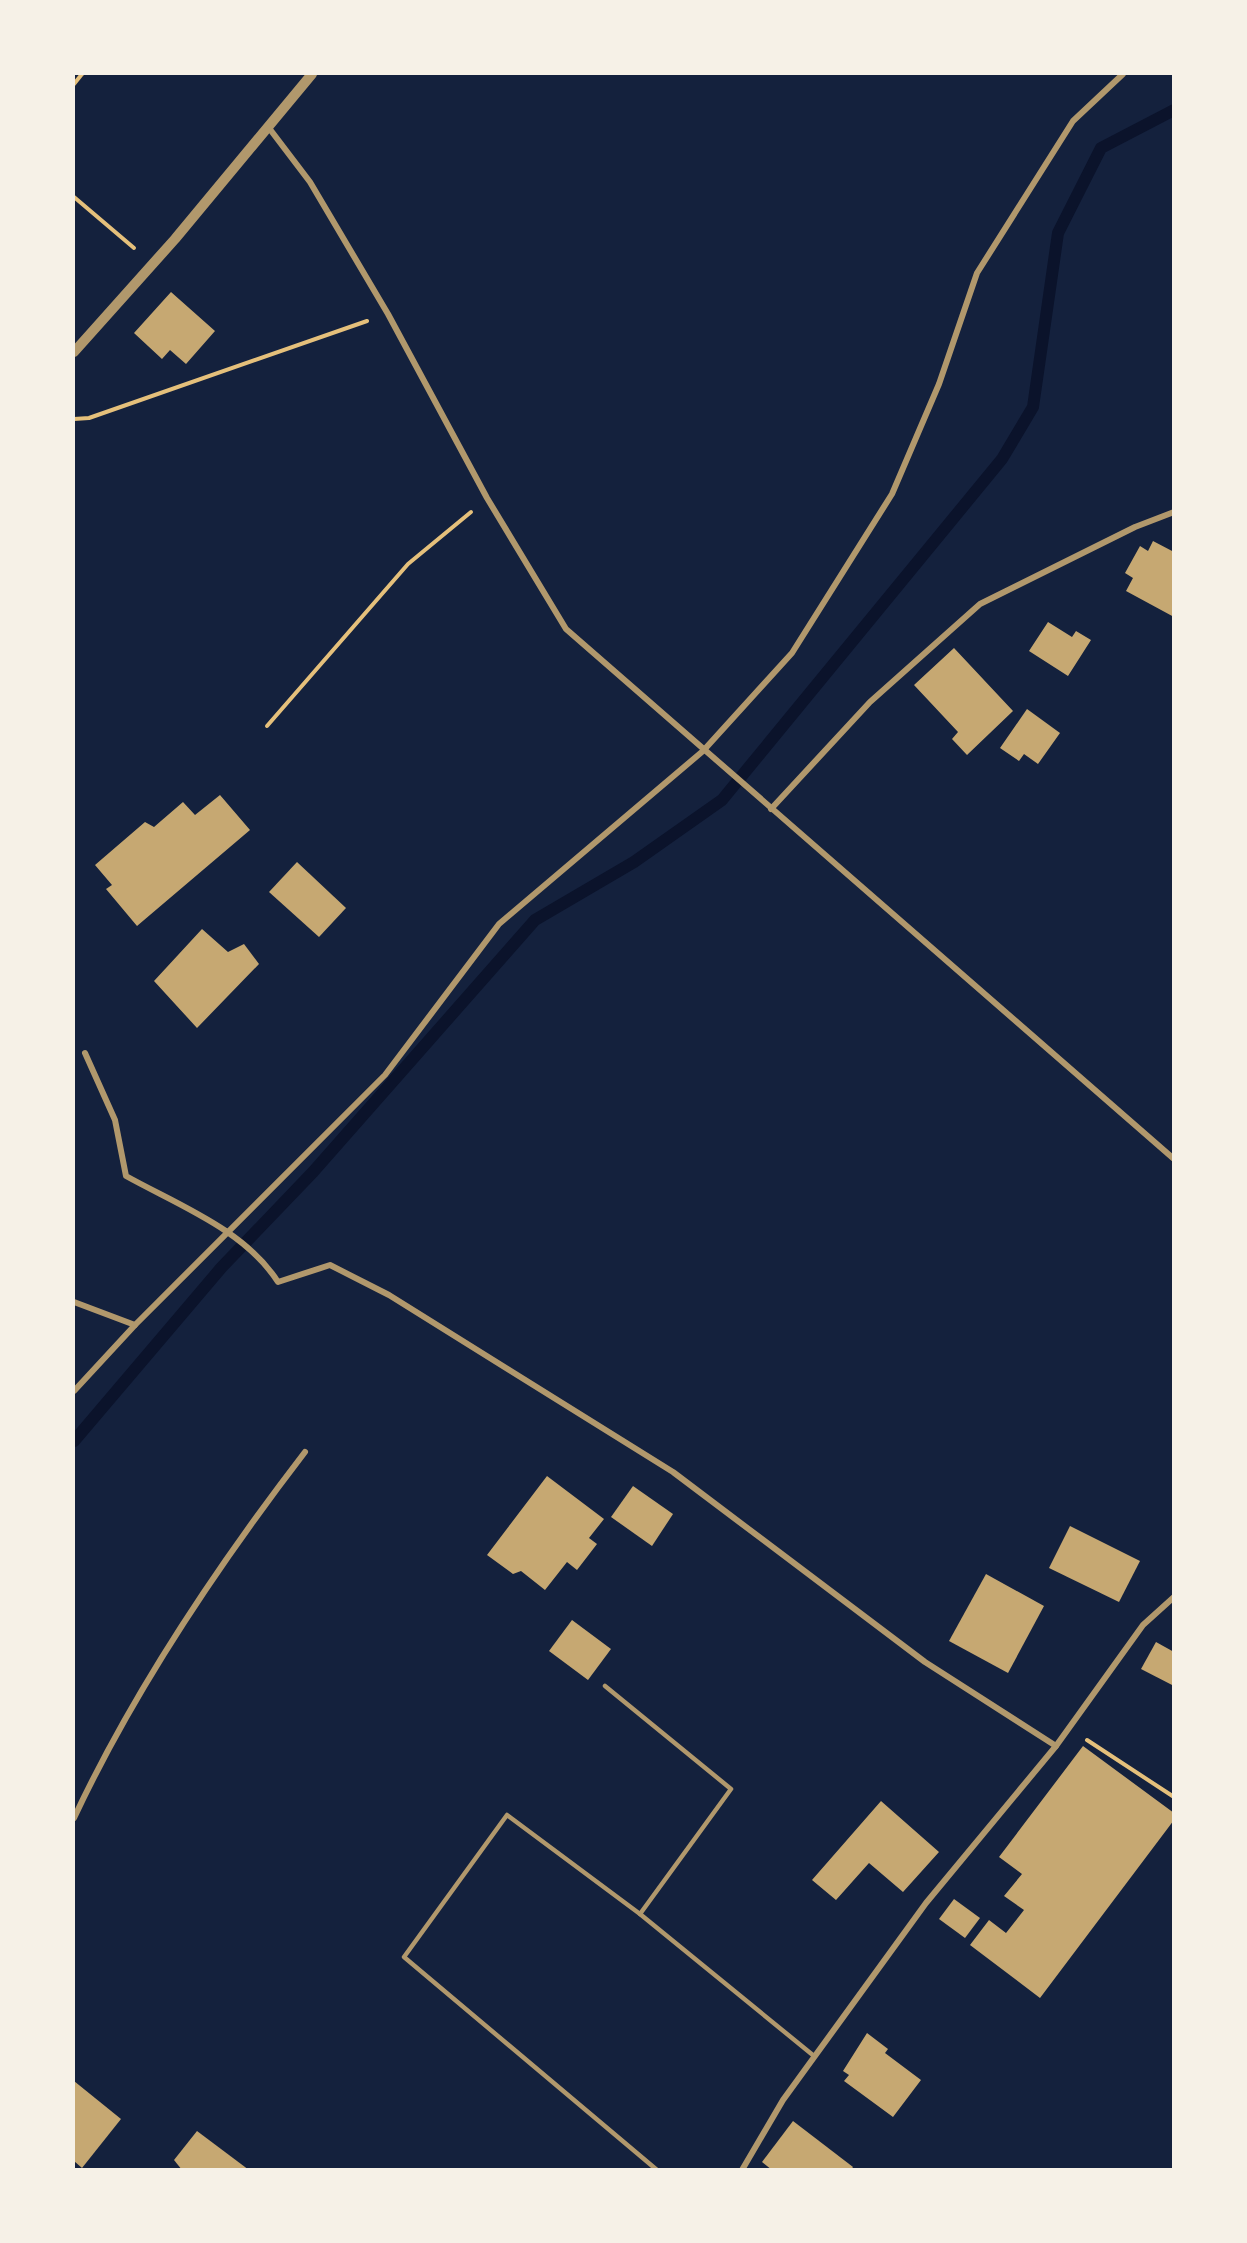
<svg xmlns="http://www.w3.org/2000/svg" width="1247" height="2243" font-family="Poppins,sans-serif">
<rect width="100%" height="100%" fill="#14213d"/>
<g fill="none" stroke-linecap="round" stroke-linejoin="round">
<path stroke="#0b132b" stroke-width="12" d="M74,1441l147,-173 92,-96 222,-252 99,-58 88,-62 280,-341 31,-52 25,-174 43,-85 73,-38"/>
</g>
<g fill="#c6a872">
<path d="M171,292l44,39 -29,33 -16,-14 -8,9 -28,-26z"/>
<path d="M1153,541l21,11v65l-48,-26 7,-13 -8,-5 15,-27 8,5z"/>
<path d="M1048,622l24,15 4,-6 15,9 -23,36 -39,-25z"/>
<path d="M954,648l59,63 -46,44 -15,-16 6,-7 -44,-47z"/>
<path d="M1027,709l33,24 -22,31 -14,-10 -5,7 -19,-13z"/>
<path d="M220,795l30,35 -113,96 -31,-37 6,-4 -17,-20 50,-43 9,5 29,-25 12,13z"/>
<path d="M297,862l49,46 -27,29 -50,-45z"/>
<path d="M202,929l26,23 16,-8 15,20 -62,64 -43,-47z"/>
<path d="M547,1476l57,43 -15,19 8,6 -20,26 -10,-8 -22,28 -24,-19 -8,3 -26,-19z"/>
<path d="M633,1486l40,28 -21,32 -41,-29z"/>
<path d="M1070,1526l70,35 -21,41 -70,-34z"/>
<path d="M986,1574l58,32 -36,67 -59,-32z"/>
<path d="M572,1620l39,29 -23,31 -39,-29z"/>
<path d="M1156,1642l18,10v34l-33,-17z"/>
<path d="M1083,1746l91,67v7l-134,178 -70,-53 19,-25 17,13 18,-23 -20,-14 18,-22 -23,-17z"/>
<path d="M881,1801l58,51 -36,40 -34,-29 -33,37 -24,-20z"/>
<path d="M954,1899l26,19 -15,20 -26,-19z"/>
<path d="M867,2033l21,16 -3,4 36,27 -28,37 -49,-36 5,-6 -6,-4z"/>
<path d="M74,2081l47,38 -39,49 -8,-7z"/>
<path d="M793,2121l60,46 -2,3h-79l-10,-8z"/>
<path d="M197,2131l52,39h-67l-8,-10z"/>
</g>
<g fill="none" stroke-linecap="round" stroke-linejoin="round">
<g stroke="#e5c07b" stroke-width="4">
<path d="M74,84l8,-10"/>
<path d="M74,197l60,51"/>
<path d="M74,419l15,-1 278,-97"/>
<path d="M267,726l141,-162 63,-52"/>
<path d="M1087,1740l87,57"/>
</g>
<g stroke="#b1986c" stroke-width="4.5">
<path d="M605,1686l126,103 -91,125 174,142"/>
<path d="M640,1914l-133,-99 -103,142 253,213"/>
</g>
<g stroke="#b1986c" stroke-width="6">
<path d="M269,128l41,54 78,132 99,184 79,131 608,530"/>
<path d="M771,809l99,-107 110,-98 155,-77 39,-15"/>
<path d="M85,1053l30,67 11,56c52,29 119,54 152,106l52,-17 59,30 284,177 252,190 131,84"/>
<path d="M74,1302l61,23"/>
<path d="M74,1391l61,-66 250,-250 114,-151 204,-173 89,-98 100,-159 47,-110 38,-111 96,-152 50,-47"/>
<path d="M74,1818c60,-128 145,-254 231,-366"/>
<path d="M742,2170l41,-70 143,-197 130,-157 87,-121 31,-28"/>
</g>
<path stroke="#b1986c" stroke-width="10" d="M74,352l101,-113 137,-165"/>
</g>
<rect width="1247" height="2243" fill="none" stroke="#f6f1e7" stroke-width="150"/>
</svg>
